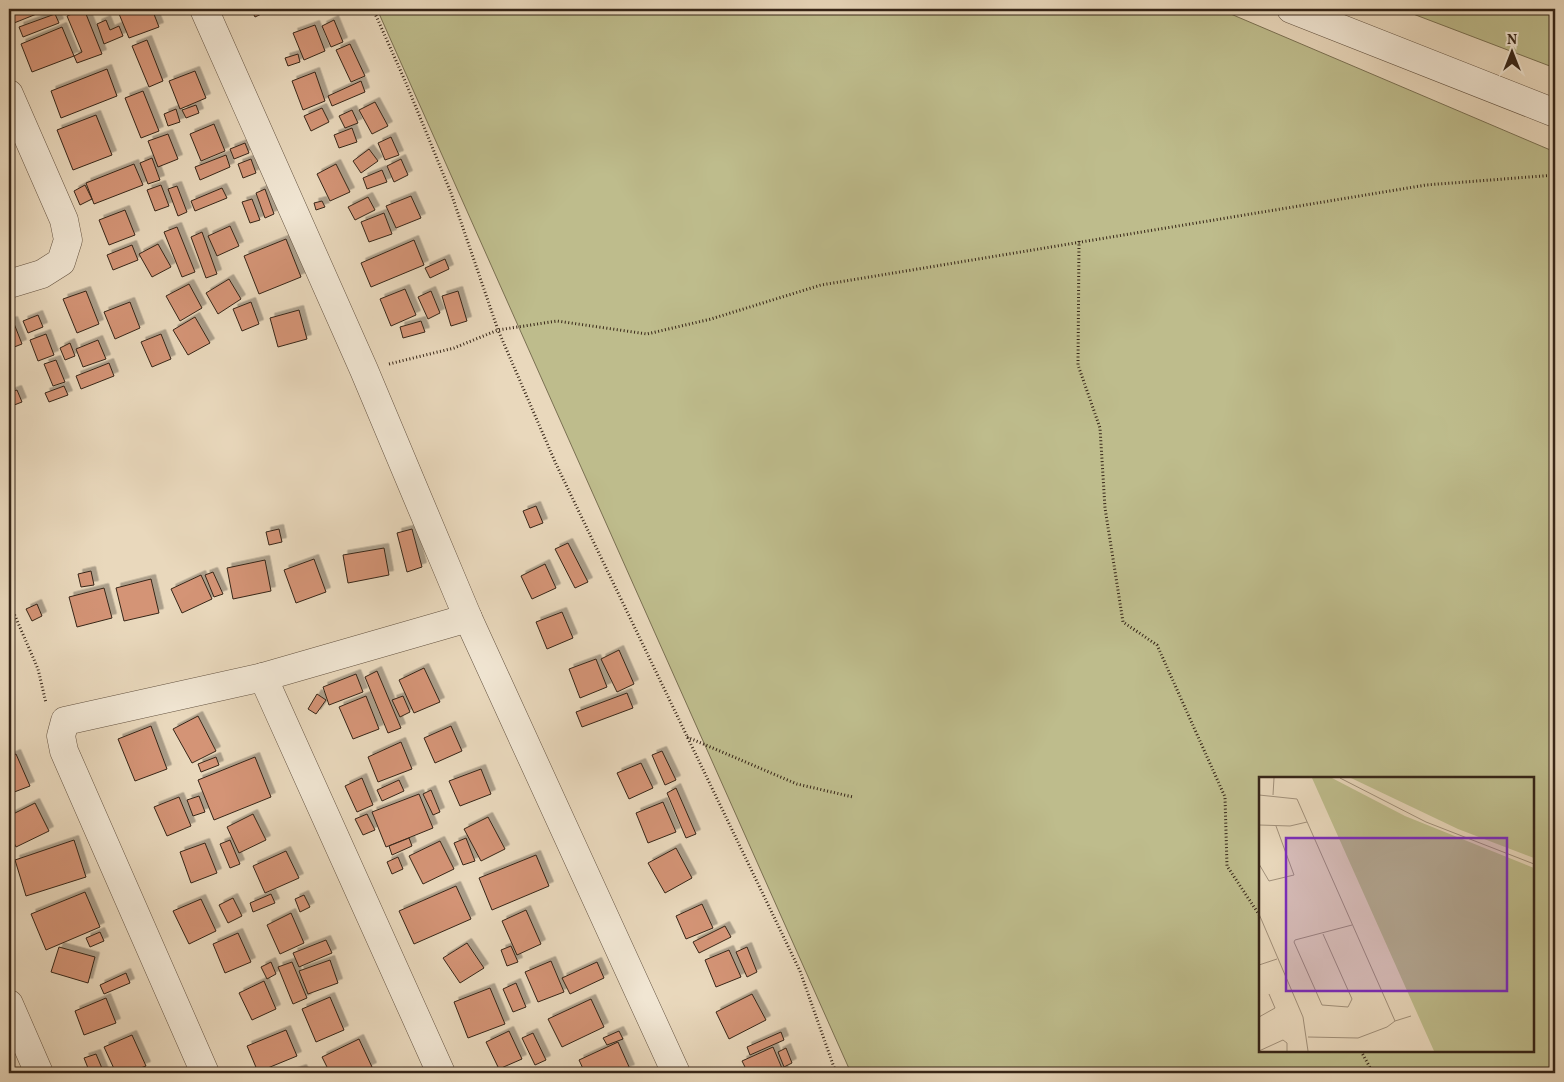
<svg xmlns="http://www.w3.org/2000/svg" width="1564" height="1082" font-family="Vollkorn,serif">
<defs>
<filter id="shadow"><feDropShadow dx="4.5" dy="-4.5" stdDeviation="0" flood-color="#0004"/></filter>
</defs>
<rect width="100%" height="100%" fill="#e9d8bc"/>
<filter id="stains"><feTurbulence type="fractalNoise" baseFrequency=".004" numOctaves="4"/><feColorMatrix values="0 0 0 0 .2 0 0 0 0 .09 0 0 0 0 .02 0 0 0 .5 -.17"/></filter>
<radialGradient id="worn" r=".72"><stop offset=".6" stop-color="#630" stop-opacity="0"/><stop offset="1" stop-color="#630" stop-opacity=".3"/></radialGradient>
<g fill="#bebc8c" stroke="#7a7052" fill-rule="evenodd">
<path d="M377,9h842l336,143v921h-704zM1260,778h273v273h-273z"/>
<path d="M1400,9h155v59z"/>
</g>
<g fill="#d49476" stroke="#362517" filter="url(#shadow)">
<path d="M9,9h40l-35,14z"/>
<path d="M84,9l18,45 -25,9 -3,-7 8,-4 -15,-36z"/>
<path d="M117,9h35l7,18 -30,11z"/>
<path d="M251,9h21l-17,8z"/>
<path d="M55,14l4,9 -36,14 -4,-10z"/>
<path d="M106,20l4,10 9,-4 4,10 -19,8 -7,-20z"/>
<path d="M334,20l9,22 -12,5 -9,-21z"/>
<path d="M315,25l10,26 -21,9 -11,-27z"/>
<path d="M62,27l12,29 -42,16 -11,-28z"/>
<path d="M147,40l16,41 -14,6 -17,-41z"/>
<path d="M350,44l15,32 -14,6 -15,-32z"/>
<path d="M298,54l2,8 -12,4 -3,-8z"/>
<path d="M107,69l10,27 -56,22 -10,-27z"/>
<path d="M195,71l11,27 -26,11 -11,-28z"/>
<path d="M315,72l10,29 -22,9 -11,-29z"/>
<path d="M361,81l4,11 -33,14 -4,-10z"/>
<path d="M143,91l16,40 -18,7 -16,-40z"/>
<path d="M375,102l13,24 -16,8 -13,-24z"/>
<path d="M196,105l3,8 -13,5 -4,-8z"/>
<path d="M322,108l7,14 -18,9 -7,-15z"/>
<path d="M176,109l4,13 -12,4 -4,-12z"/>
<path d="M352,110l6,13 -13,5 -6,-12z"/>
<path d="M96,115l16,40 -39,15 -16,-40z"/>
<path d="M214,124l11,27 -24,10 -11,-27z"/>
<path d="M352,128l5,14 -18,6 -5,-13z"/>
<path d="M168,134l10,25 -20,8 -10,-26z"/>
<path d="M391,137l8,18 -14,5 -7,-17z"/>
<path d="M245,143l4,10 -15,6 -4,-10z"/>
<path d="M369,149l9,12 -17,12 -8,-12z"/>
<path d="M226,155l4,12 -30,13 -5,-13z"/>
<path d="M152,158l8,22 -12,4 -8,-21z"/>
<path d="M251,159l5,14 -13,5 -5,-14z"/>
<path d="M401,159l7,16 -14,7 -7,-16z"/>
<path d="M134,164l9,21 -49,19 -8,-21z"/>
<path d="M336,164l14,28 -20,9 -13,-27z"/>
<path d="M382,170l5,12 -20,7 -4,-11z"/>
<path d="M85,185l7,14 -12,6 -6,-14z"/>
<path d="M161,185l8,21 -14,5 -8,-21z"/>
<path d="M177,186l10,26 -9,4 -10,-27z"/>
<path d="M222,188l5,10 -32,13 -4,-10z"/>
<path d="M265,189l9,25 -9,4 -9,-25z"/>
<path d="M411,196l10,22 -25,10 -10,-22z"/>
<path d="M368,197l7,13 -20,10 -7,-13z"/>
<path d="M252,199l8,21 -10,3 -8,-21z"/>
<path d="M322,201l3,6 -9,3 -2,-7z"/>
<path d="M125,210l10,25 -26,10 -10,-25z"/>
<path d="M384,213l8,21 -23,8 -8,-20z"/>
<path d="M230,226l9,20 -22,10 -9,-20z"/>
<path d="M177,227l18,45 -13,5 -18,-45z"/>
<path d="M202,232l15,42 -11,4 -15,-41z"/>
<path d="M286,239l15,38 -42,17 -15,-38z"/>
<path d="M414,240l10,25 -53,22 -10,-24z"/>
<path d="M158,244l13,23 -19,10 -13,-23z"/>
<path d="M132,245l6,15 -25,10 -6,-15z"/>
<path d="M445,259l4,10 -19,9 -5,-10z"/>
<path d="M229,279l12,20 -23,15 -12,-21z"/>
<path d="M189,284l13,24 -22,13 -14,-25z"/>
<path d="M405,289l11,26 -25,11 -11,-27z"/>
<path d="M86,291l13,33 -22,9 -14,-34z"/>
<path d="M431,291l9,22 -12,6 -10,-22z"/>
<path d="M458,291l9,30 -16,5 -9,-30z"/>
<path d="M130,302l10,26 -25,11 -11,-27z"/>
<path d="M251,302l8,22 -17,7 -9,-22z"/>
<path d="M299,310l8,29 -29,8 -8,-29z"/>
<path d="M38,315l5,12 -15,6 -5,-12z"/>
<path d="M195,317l15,26 -22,12 -15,-25z"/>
<path d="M13,321l9,23 -13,5v-27z"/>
<path d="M421,321l4,11 -22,6 -3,-11z"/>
<path d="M46,334l8,21 -16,6 -8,-21z"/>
<path d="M161,334l10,25 -19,8 -11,-25z"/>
<path d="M98,340l8,19 -23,8 -7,-18z"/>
<path d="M70,343l5,13 -10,4 -5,-12z"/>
<path d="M56,360l9,22 -12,4 -9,-22z"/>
<path d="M109,363l5,13 -33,13 -5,-13z"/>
<path d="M64,386l4,9 -19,7 -4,-9z"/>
<path d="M17,390l5,12 -13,5v-14z"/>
<path d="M536,506l7,17 -13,5 -7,-17z"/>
<path d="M279,529l3,13 -13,3 -3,-13z"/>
<path d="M412,529l10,38 -15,5 -10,-39z"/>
<path d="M568,543l20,39 -13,6 -20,-39z"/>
<path d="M384,548l5,27 -41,8 -5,-28z"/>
<path d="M314,559l12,33 -30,11 -12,-33z"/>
<path d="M265,560l6,31 -38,8 -6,-31z"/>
<path d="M545,564l11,24 -24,11 -11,-23z"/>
<path d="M91,571l3,14 -13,2 -3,-13z"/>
<path d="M213,572l10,22 -9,3 -9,-22z"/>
<path d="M201,575l11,24 -30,14 -11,-24z"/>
<path d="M151,579l8,34 -35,8 -8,-33z"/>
<path d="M104,588l8,30 -35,9 -8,-30z"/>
<path d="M37,604l5,12 -10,5 -6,-12z"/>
<path d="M562,612l11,26 -26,11 -11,-27z"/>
<path d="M619,650l15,34 -17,8 -16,-33z"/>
<path d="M596,659l11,28 -27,11 -11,-29z"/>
<path d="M424,668l16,34 -26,11 -15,-33z"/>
<path d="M377,671l24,57 -13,5 -23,-56z"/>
<path d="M356,674l7,18 -34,13 -6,-18z"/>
<path d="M627,693l6,15 -51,19 -6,-15z"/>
<path d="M317,694l9,6 -10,14 -8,-5z"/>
<path d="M366,696l13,33 -26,10 -14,-32z"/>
<path d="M403,696l7,16 -10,5 -8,-17z"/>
<path d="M198,716l18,35 -24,12 -19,-34z"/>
<path d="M151,726l16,43 -32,12 -17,-42z"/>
<path d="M451,726l11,25 -27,12 -11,-25z"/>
<path d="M401,742l11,27 -34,13 -10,-25z"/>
<path d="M662,751l14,29 -11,5 -13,-30z"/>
<path d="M16,754l14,32 -21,8v-37z"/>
<path d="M216,757l3,8 -18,7 -3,-8z"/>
<path d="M255,757l16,40 -57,23 -16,-40z"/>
<path d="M641,763l12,25 -24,11 -12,-26z"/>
<path d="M481,769l10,25 -31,12 -11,-25z"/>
<path d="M362,778l11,27 -16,7 -12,-26z"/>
<path d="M399,780l5,11 -22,10 -5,-11z"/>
<path d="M676,788l20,46 -10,4 -19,-45z"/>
<path d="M431,790l9,22 -7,3 -10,-21z"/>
<path d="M419,794l14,34 -47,19 -14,-35z"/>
<path d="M199,796l6,16 -12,4 -6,-16z"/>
<path d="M179,797l12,29 -24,10 -13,-29z"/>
<path d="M663,802l13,30 -28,11 -12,-30z"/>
<path d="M35,803l14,28 -33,16 -7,-15v-16z"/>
<path d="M253,814l13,26 -27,13 -12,-26z"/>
<path d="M367,814l8,16 -12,5 -8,-16z"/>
<path d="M488,817l17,32 -24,12 -17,-32z"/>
<path d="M409,838l3,8 -20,9 -3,-9z"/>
<path d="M466,838l9,23 -12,4 -9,-22z"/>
<path d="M74,840l12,37 -60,19 -11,-36z"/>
<path d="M230,840l10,24 -10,4 -10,-24z"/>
<path d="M440,841l14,28 -31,15 -14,-28z"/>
<path d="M205,843l12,30 -26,10 -11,-31z"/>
<path d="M676,848l16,30 -27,15 -17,-30z"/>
<path d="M286,851l13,27 -34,15 -12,-27z"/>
<path d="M536,855l13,31 -57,24 -13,-32z"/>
<path d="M398,857l5,12 -11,5 -5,-12z"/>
<path d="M456,886l15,33 -57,25 -15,-33z"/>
<path d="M85,892l15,35 -54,23 -15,-36z"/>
<path d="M271,894l4,9 -22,9 -3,-9z"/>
<path d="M304,895l6,12 -10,5 -5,-13z"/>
<path d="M233,898l9,18 -14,7 -9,-18z"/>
<path d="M201,899l15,32 -27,13 -16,-33z"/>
<path d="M702,904l11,24 -27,11 -10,-23z"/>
<path d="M526,910l15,34 -24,11 -15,-34z"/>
<path d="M291,913l13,30 -24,11 -13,-29z"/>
<path d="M725,926l6,11 -32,16 -6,-11z"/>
<path d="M100,932l4,9 -14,6 -4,-9z"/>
<path d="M238,933l13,29 -26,11 -12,-29z"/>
<path d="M326,940l6,13 -33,14 -6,-14z"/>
<path d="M467,943l17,25 -24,15 -17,-25z"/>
<path d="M511,946l7,16 -11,4 -6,-16z"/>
<path d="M59,947l36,10 -7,26 -37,-11z"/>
<path d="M747,947l10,25 -10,5 -11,-25z"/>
<path d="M729,950l12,27 -25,10 -11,-27z"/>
<path d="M330,960l8,23 -30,11 -9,-23z"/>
<path d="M551,961l13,31 -26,10 -13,-30z"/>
<path d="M271,962l5,12 -9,5 -6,-12z"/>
<path d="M292,962l15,36 -14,6 -15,-37z"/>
<path d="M597,962l7,16 -34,16 -8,-16z"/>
<path d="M126,973l4,10 -26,11 -4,-9z"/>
<path d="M264,981l12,28 -24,11 -13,-27z"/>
<path d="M516,983l10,24 -13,5 -10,-23z"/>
<path d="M490,988l15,36 -37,14 -14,-36z"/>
<path d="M752,994l14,26 -37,19 -13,-27z"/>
<path d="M330,997l14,33 -28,12 -14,-33z"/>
<path d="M106,998l10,25 -32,12 -9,-24z"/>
<path d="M591,999l13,28 -42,20 -14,-28z"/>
<path d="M286,1030l11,26 -39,16 -11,-26z"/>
<path d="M509,1031l13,28 -23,10 -13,-27z"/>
<path d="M619,1031l4,8 -16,6 -4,-7z"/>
<path d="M781,1032l3,8 -34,15 -3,-8z"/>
<path d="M533,1033l13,27 -11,5 -13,-27z"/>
<path d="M132,1035l14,31 -19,7h-11l-12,-26z"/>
<path d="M359,1039l13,28 -12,6h-30l-8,-16z"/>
<path d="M618,1042l12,27 -11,4h-34l-6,-13z"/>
<path d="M773,1047l11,26h-36l-6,-12z"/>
<path d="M786,1048l6,15 -8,4 -6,-15z"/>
<path d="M96,1054l8,19h-14l-6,-15z"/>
<path d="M302,1069l2,4h-13z"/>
</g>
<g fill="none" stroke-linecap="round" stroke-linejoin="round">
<defs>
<g id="minor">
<path d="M204,9l160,361 104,248 208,455"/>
<path d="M9,94l55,126 4,20 -7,22 -19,12 -33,10"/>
<path d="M263,677l178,396"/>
<path d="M9,1004l30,69"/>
<path d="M205,1073l-141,-322 -3,-15 4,-15 198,-44 205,-59"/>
</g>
<path id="tertiary" d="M1291,9l264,104"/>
</defs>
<use href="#minor" stroke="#635240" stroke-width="29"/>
<use href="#tertiary" stroke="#635240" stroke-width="29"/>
<g stroke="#362517" stroke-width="3" stroke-dasharray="1 2.5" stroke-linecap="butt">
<path d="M373,9l33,74 45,110 47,137 58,134 244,507 36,102"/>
<path d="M1079,241l-1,124 22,63 5,80 18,114 34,23 68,152 2,69 33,50"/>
<path d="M389,364l65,-16 44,-18 59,-9 90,13 64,-15 110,-34 605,-100 129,-10"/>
<path d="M9,602l29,67 8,34"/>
<path d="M687,737l110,47 56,13"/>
<path d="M1361,1051l12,22"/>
</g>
<use href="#minor" stroke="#f1e6d3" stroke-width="28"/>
<use href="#tertiary" stroke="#f1e6d3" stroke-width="28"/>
</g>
<g transform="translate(1259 777)">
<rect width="275" height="275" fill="#e9d8bc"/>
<path d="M53,1h20l73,38 129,52v183h-100zM92,1h183v80l-76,-29z" fill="#bebc8c"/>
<path fill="none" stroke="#a1907a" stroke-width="1" d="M81,1l86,44 108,42M0,18l38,4 98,222 -8,6 -29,11 -50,-1M14,18l1,-17M0,48l31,1 17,-4M0,87l10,17 25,-6 -18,-49M0,137l44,103 5,34M64,157l29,65 -4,8 -26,-2 -28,-63 1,-2 57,-15M0,188l18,-6M0,240l16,-9 -6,-14M136,244l16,-5M0,274l24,-11 4,3v8"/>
<path fill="#7b2cbf" fill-opacity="0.15" stroke="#7b2cbf" stroke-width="2.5" d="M27,61h221v153h-221z"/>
<rect width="275" height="275" fill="none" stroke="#362517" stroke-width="2.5"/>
</g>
<rect width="1564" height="1082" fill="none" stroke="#e9d8bc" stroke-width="30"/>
<rect x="10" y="10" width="1544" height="1062" fill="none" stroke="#362517" stroke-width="2.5"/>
<rect x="15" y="15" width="1534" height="1052" fill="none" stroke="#362517"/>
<g transform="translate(1512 52)" stroke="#f1e6d3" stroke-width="4" paint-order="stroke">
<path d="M0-4L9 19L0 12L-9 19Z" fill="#362517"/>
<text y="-8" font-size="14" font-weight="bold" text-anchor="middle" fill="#362517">N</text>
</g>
<rect width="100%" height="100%" filter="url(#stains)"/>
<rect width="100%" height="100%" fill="url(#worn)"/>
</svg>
